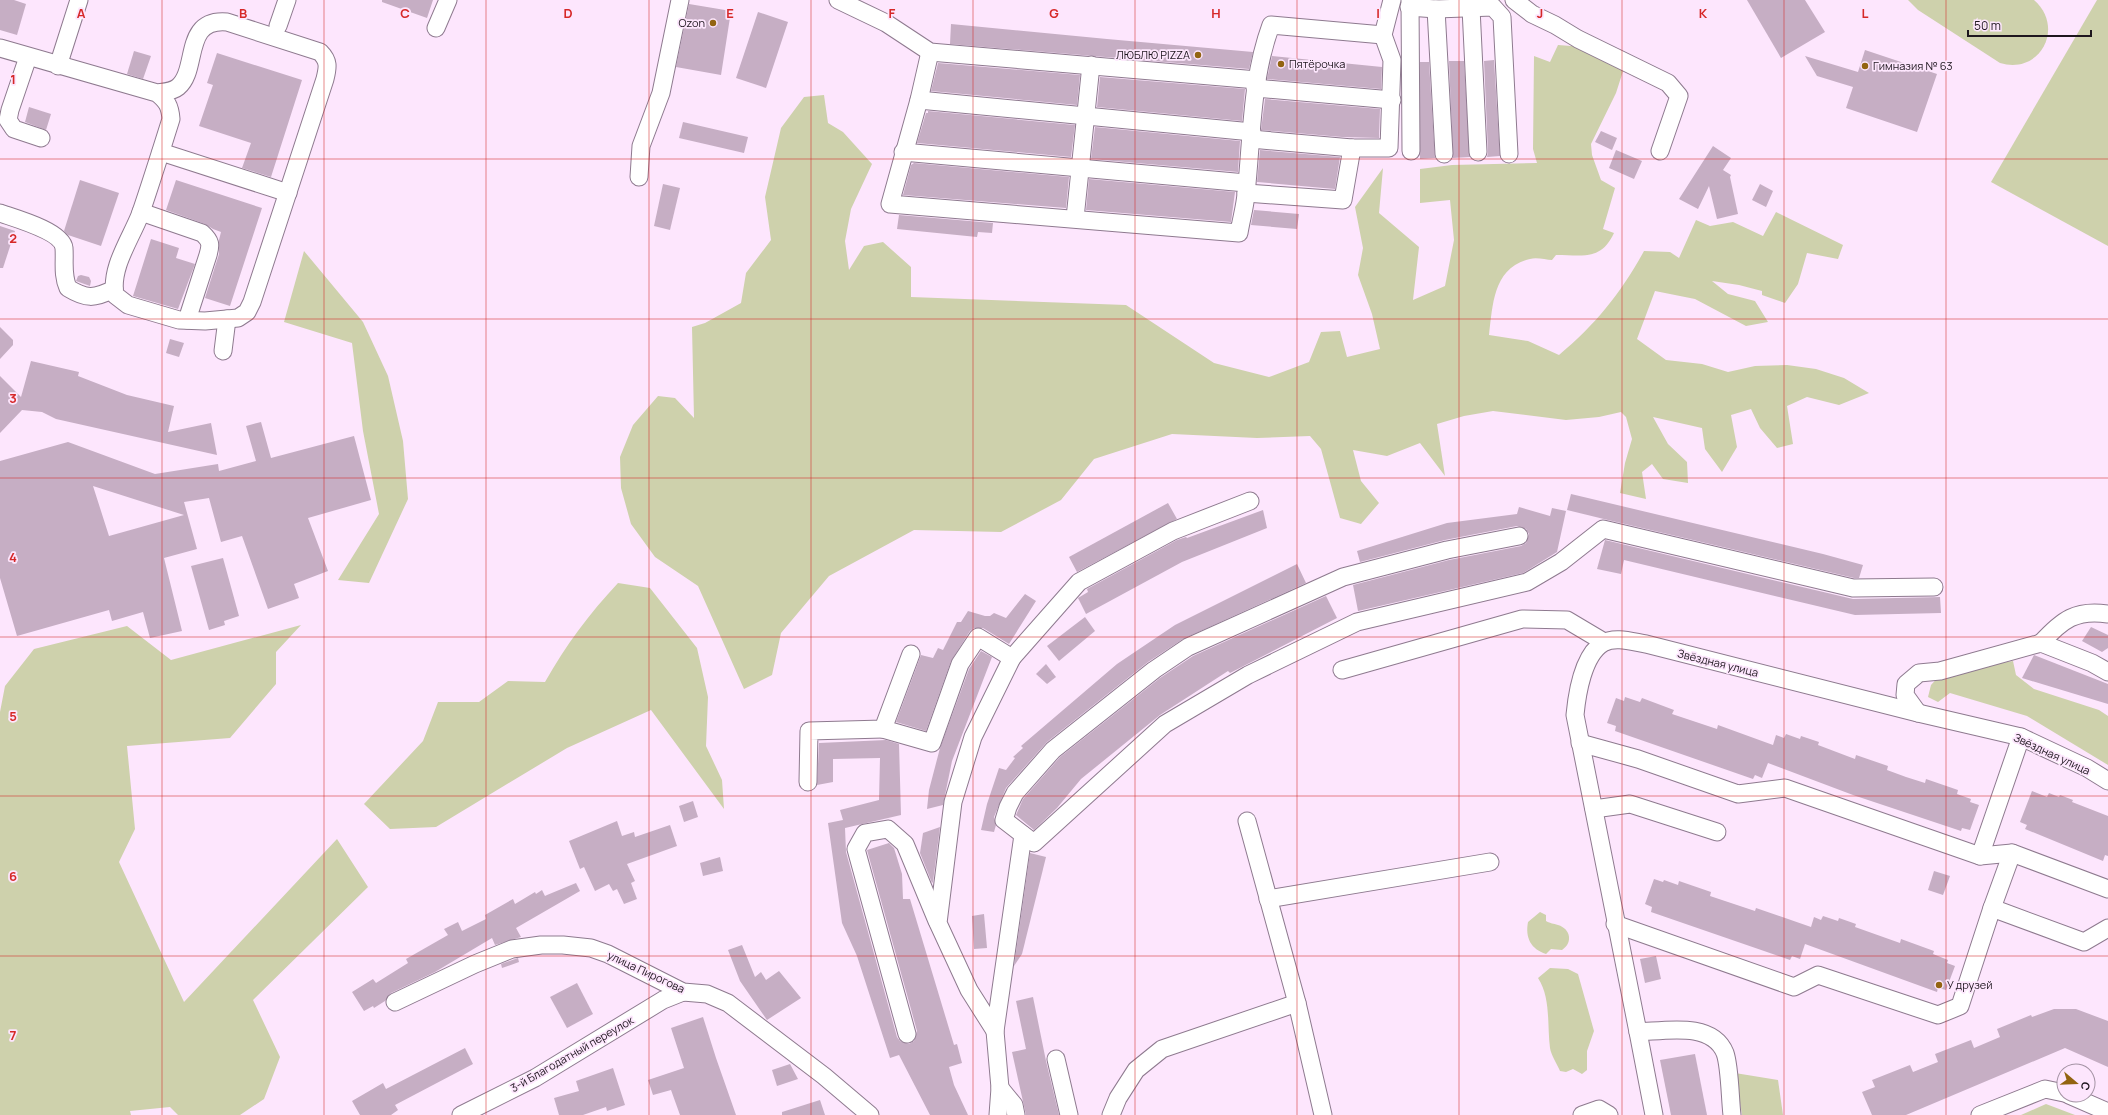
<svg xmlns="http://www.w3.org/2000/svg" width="2108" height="1115" font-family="Manrope,sans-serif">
<rect width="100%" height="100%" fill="#fde6fd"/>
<g fill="#ced1ac">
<path d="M1908,0h126c31,27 7,75 -34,63l-82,-53z"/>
<path d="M2097,0h11v246l-117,-64z"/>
<path d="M1558,45l26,2 41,18 -9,28 -25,51 1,11 9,25 14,8 -12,41 11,4c-13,28 -31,22 -58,22l-4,5c-6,0 -15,-3 -22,-1 -37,9 -37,45 -41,76l39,6 31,14c37,-31 62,-62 85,-104l26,1 9,6 17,-38 14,6 23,-4 30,14 13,-24 67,33 -5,14 -31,-6 -9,31 -13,19 -23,-8v-4l-23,-6 -27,-4 16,13 27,7 13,21 -22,4 -51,-27 -40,-8 -18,48 29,21 36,4 26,8 27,-6 32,-1 29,4 28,9 25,15 -30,12 -32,-8 -20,9 6,38 -16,4 -17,-20 -9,-19 -20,6 6,32 -15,25 -17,-23 -3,-21 -49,-11 15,27 19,18 1,21 -25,-4 -11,-15 -10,8 4,27 -26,-6 5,-30 7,-24 -6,-22 -5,-5 -22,5 -33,3 -73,-9 -29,5 -27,8 8,52 -25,-33 -33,13 -34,-6 8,31 18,22 -18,21 -21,-6 -19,-69 -11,-13 -53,2 -85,-4 -78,25 -33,41 -60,32 -87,-2 -85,46 -48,57 -9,42 -28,14 -46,-103 -43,-29 -24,-33 -10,-36 -1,-31 13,-32 25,-29 17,2 19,20 -2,-91 13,-4 36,-20 5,-30 25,-33 -6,-43 16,-69 23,-31 20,-2 4,28 15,9 29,32 -21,45 -6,32 4,29 15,-24 19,-4 28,25v30l215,8 88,58 55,14 40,-15 12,-30 19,-1 7,26 33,-8 -8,-35 -14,-39 5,-27 -8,-41 28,-39 -4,45 40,34 -6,53 32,-14 9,-46 -4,-40 -30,3v-34l32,-4 85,-2 -4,-14 1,-93 16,6z"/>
<path d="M304,251l59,71 25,54 15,65 5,58 -39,84 -31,-3 41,-66 -16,-83 -11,-88 -68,-21z"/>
<path d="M618,583l32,5 47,60 11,49 -2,49 16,34 2,29 -73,-99 -84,38 -131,79 -46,2 -26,-25 59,-63 15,-39h41l29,-21 37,1c21,-37 44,-68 73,-99z"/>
<path d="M301,625l-25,27v32l-46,54 -103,8 8,83 -16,33 65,140 153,-163 31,48 -115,113 27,57 -16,42 -24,16h-62l-8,-8 -40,4 1,4h-131v-403l5,-26 29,-37 93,-23 44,34z"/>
<path d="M2013,661l3,14 18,14 65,21 9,6v49l-81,-49 -77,-23 -12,9 -10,-5 3,-12 11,-12z"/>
<path d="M1540,912l6,3v6c5,3 7,2 12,4 13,4 15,18 4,25l-11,-1 -5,5c-15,-5 -21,-16 -18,-32z"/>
<path d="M1550,968l18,1 10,5 16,57 -7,20v19l-5,4 -9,-5 -7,3 -6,-1c-3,-7 -9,-16 -10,-23 -3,-24 1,-50 -12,-70z"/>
<path d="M1735,1073l43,7 5,35h-41z"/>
<path d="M2046,1104l29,11h-54z"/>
</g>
<g fill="#c6aec4" fill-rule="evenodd">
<path d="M0,0h14l12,4 -9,31 -17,-5z"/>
<path d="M382,0h51l-6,18 -45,-16z"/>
<path d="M1747,0h58l20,32 -44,26z"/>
<path d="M689,4l42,7 -10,64 -45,-8z"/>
<path d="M758,12l30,10 -22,66 -30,-10z"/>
<path d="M951,24l156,15 146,13 -4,17 -299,-25z"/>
<path d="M1865,50l72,24 -20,58 -71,-24 7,-21 -36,-11 -12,-20 53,16z"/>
<path d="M134,51l17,5 -8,23 -16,-5z"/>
<path d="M217,53l85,27 -31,97 -29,-9 9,-25 -52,-17 14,-41 -6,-2z"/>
<path d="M1272,56l110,11 -1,22 -114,-10z"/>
<path d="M1494,60l6,96 -13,1 1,-5 -4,-91z"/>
<path d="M1449,61h15l6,96 -17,1z"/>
<path d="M1420,62h9l6,96 -15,1z"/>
<path d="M938,63l142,12 -3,30 -146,-14z"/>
<path d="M1100,77l145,12 -3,32 -145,-14z"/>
<path d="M1265,99l115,10 -1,29 -37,-1 -81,-7z"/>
<path d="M29,107l22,7 -5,16 -21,-8z"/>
<path d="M928,111l147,14 -4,32 -154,-14 9,-30h2z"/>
<path d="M683,122l65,15 -4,16 -65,-15z"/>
<path d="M1095,127l145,14 -2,31 -147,-13z"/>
<path d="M1601,131l16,7 -5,12 -17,-8z"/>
<path d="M1713,146l18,12 -8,12 8,5 -1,2 8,37 -21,5 -8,-33 -11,23 -19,-10z"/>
<path d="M1260,150l80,7 -5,32 -78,-7z"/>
<path d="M1616,150l26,11 -8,18 -25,-11z"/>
<path d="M914,163l155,14 -3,31 -163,-13 8,-30z"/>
<path d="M1089,179l146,13 -4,30 -145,-12z"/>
<path d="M80,180l39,13 -18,53 -33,-11 -4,-4z"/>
<path d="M176,180l86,28 -32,98 -25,-8 14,-44v-14l2,-8 -8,-3 -8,-5 -39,-14z"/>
<path d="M663,184l17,4 -10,42 -16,-4z"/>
<path d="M1760,184l13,7 -7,16 -14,-7z"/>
<path d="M1254,210l45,4 -2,15 -46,-4z"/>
<path d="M899,215l94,8 -1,10 -14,-1 -1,5 -80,-8z"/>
<path d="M0,226l15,5 -12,37h-3z"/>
<path d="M151,239l28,9 -3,10 19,6 -17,45 -45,-13z"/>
<path d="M81,275l8,2 2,4 -1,5 -14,-5 2,-5z"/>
<path d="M0,327l13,13v5l-13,14z"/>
<path d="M170,339l14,4 -5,14 -13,-4z"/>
<path d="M31,361l48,11 -1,4 49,19 47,11 -6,26 43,-9 6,32 -161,-36 -14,-7 -20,-2 -22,23v-57l21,21z"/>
<path d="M261,422l10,36 83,-22 17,64 -63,18 20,53 -34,13 5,14 -31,11 -26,-73 -21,6 -12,-44 -25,4 13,47 -33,9 18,73 -32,7 -7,-26 -31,9 -3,-11 -92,26 -17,-58v-117l68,-19 87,32 63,-10 1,7 37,-10 -10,-35zM93,486l91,29 -75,21z"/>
<path d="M1571,494l252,60 40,11 -4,13h-5l-246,-58 -41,-10z"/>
<path d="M1168,503l9,16 -100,53 -8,-15z"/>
<path d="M1519,507l31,9 2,-8 14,3 -9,41 -34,21 -165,38 -5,-26 96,-25 72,-14 5,-3 3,-9 -3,-5 -9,-3 -72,14 -85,22 -3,-11 90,-28 70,-9z"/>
<path d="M1263,510l4,18 -85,34 -96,52 -8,-16 10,-6 -1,-3 90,-49 9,-3 1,1z"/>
<path d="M1605,540l248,59 87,-2 1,16 -86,2 -231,-55 -3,14 -24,-5z"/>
<path d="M223,558l16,58 -15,5 1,4 -16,5 -18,-64z"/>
<path d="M1297,564l9,19 -123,56 -35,23 -101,80 -41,46 -12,29 2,8 -2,7 -13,-2 6,-26 12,-36 7,2 9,-12 -2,-1 10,-9 -2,-2 96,-82 58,-39z"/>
<path d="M1025,594l11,7 -27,43 -26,-16h-9l-4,3 -19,30 -25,70 -30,-9 25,-67 12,3 5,-10 5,2 14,-28h4l7,-11 17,5h5l4,-3 12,5z"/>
<path d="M1326,596l11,22 -107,55 -2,-2 -68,44 -79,64 -24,29 -23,22 -18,-15 7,-16 37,-42 100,-79 33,-22z"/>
<path d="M1085,617l10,14 -36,30 -12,-15z"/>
<path d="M2091,627l17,8v13l-6,4 -20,-11z"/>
<path d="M981,651l11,6 -40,104 -9,44 -16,4 2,-19 11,-42 29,-79z"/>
<path d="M2034,655l74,29v20l-86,-26z"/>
<path d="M1046,664l10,13 -9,7 -11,-10z"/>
<path d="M1625,697l15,5 2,-4 32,12 -2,4 45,15 1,-4 55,20 3,-10 8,3 2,-4 14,5 1,-3 18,6 -1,3 29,11 8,3 1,-4 32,11 -1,4 19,7 19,6 1,-4 32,11 -1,4 14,5 -1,3 9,3 -9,25 -8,-2 -1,3 -108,-36 -85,-32 -6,15 -7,-3 -2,4 -138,-48 1,-5 -9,-3 9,-25 8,3z"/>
<path d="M886,740l13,4 2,71 -56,13 1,24 51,185 3,4 9,3 5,-3 3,-10 -50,-181 22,-7 5,5 8,26 1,25h7l44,146 3,-1 5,19 -13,4 5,18 14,30h-38l-31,-60 -9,3 -33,-102 -15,-33 -14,-100 15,-3 -3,-10 39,-10 1,-42 -47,1v23l-16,3 2,-42z"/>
<path d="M2032,791l15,6 2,-4 10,4 1,-2 13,5 -1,2 36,14v40l-3,-1 -2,6 -78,-32 2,-4 -7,-3z"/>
<path d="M693,801l5,16 -14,5 -5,-16z"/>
<path d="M617,821l5,15 12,-4 1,5 35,-12 7,21 -50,18 8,17 -4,2 6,16 -13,5 -7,-15 -4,2 -4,-7 -14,7 -11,-24 -4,2 -11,-28z"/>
<path d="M940,827l-7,55 -1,1 -12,-30 3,-20z"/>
<path d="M1030,853l16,4 -24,97 -8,12z"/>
<path d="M720,857l3,14 -20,5 -3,-13z"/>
<path d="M1934,871l16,5 -7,19 -15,-5z"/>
<path d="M1654,879l9,3 1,-2 14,5 1,-4 32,11 -1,4 45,15 1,-3 55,19 3,-10 7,3 2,-4 15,5 1,-3 17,6 -1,3 45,16 1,-4 33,12 -1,3 15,6 -1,3 8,3 -9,24 -8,-2 -1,4 -132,-48 -5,15 -8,-3 -2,4 -139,-48 1,-5 -7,-3z"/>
<path d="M576,883l4,8 -64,37 5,9 -26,8 -3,-7 -57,34 -44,21 -6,8 -11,7 -1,-2 -9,5 -12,-19 21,-13 3,4 32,-20 -2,-4 42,-24 -4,-6 14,-7 4,9 24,-12 -1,-4 28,-16 2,5 20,-12 1,2 6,-4 3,6 2,-1z"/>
<path d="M984,914l3,34 -13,1 -2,-33z"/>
<path d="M742,945l13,32 6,-5 5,8 13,-9 22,27 -34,22 -27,-39 -12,-31z"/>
<path d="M1656,956l5,23 -16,4 -5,-24z"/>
<path d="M518,958l1,4 -17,6 -1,-4z"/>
<path d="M577,983l16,31 -26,14 -17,-31z"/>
<path d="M1033,997l13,64 13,54h-33l-14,-63 14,-3 -10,-48z"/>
<path d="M2054,1009h22l32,12v46l-43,-19 -159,67h-34l-10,-23 13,-5 -3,-7 38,-15 3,7 25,-10 -3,-8 36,-14 3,8 26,-11 -3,-8 34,-14 1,2z"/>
<path d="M703,1017l13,41 20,57h-56l-9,-25 -18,5 -5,-15 36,-12 -13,-40z"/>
<path d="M465,1048l8,16 -78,41 3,5 -7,5h-31l-8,-14 31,-18 3,6z"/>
<path d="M1695,1054l12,61h-36l-11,-55z"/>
<path d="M790,1064l8,15 -21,7 -5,-16z"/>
<path d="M613,1068l12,37 -18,6 -1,-4 -23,8h-24l-5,-17 25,-7 -3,-10z"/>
<path d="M820,1100l5,15h-43v-3z"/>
</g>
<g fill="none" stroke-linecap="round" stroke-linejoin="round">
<defs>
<g id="minor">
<path d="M838,0l48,23 44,29 327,28"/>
<path d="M1410,0l1,151"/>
<path d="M1514,0l18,14 23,11 23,14 90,44 11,13 -19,55"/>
<path d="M1409,7l27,2 57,-2 9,10 7,137"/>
<path d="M1471,8l7,144"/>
<path d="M1436,9l8,145"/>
<path d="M278,26l9,-26"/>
<path d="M436,28l12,-28"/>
<path d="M0,48l157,45c10,8 13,13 14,26 -10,32 -20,64 -31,96 -10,25 -30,53 -25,80l13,10 51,15 26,1 33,-3 9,-6 5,-10 73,-223c3,-12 4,-18 -5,-27l-93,-30c-45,-4 -28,48 -49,65 -6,5 -15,5 -21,6"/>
<path d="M930,52l-11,48 -29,104 349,29c2,-13 6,-26 7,-39 6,-56 5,-115 25,-169l112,10"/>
<path d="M28,57l-18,53 -2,10 6,9 27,9"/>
<path d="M58,66l21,-66"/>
<path d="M1255,88l137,12"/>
<path d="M919,100l333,32"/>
<path d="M1251,139l101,9h37l3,-88 -9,-25 9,-35"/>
<path d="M161,152l127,41"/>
<path d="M903,152l343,31"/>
<path d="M639,177l2,-31 20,-53 19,-93"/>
<path d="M1246,193l97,7 9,-52"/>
<path d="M141,212l61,21c9,8 9,12 6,22l-21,65"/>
<path d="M0,213c14,5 62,18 64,35 1,14 -2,26 4,40 18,11 26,11 46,1"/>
<path d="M1075,218l16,-153"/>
<path d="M223,351l4,-32"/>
<path d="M1519,536l-72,14 -104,27 -155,70 -34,23 -101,80 -38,43 -7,14 -4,13 30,23 131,-119 83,-49 109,-53 170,-40 34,-20 42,-33 250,59 81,-1"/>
<path d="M2041,643c21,-23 35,-34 67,-29"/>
<path d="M1012,658l67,-76 94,-51 77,-30"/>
<path d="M1342,670l180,-51 45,1 37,22"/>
<path d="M1918,713l-13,-18 1,-11 13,-11 21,-2 101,-28 51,20 16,9"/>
<path d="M883,729l49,14 28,-79 18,-27 34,21 -39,79 -20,65 -15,121 31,67 26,41"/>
<path d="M1580,743l58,16 100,35 47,-6 195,68 41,-119"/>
<path d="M808,782l1,-51 74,-2 28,-75"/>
<path d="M1594,809l36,-5 87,28"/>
<path d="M1247,821l50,182 26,112"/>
<path d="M2012,853l-20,55 92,34 24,-14"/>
<path d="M1980,856l32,-3 96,36"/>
<path d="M1268,899l222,-37"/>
<path d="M1615,924l179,63 24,-12 120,40 22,-9 32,-98"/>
<path d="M395,1002l80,-38 37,-15 29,-4h22l28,3 17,6 75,38 24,2 21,9 96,73 46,39"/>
<path d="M1638,1032l16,83"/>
<path d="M907,1034l-51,-185 9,-16 23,-4 17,15 32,77"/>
<path d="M1056,1059l13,56"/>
<path d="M1000,1088l14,17 2,10"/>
<path d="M2069,1095l39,17"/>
<path d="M461,1115l74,-37 128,-78 20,-8"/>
<path d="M998,1115l2,-27 -5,-57 28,-196"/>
<path d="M1111,1115l7,-17 18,-28 26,-21 135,-46"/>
<path d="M1582,1115l17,-6 10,6"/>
<path d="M1732,1115c-2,-16 -2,-48 -7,-62 -13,-32 -60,-22 -87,-21l-63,-317c2,-21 8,-60 28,-72 12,-7 30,-1 43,1l272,69 103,24 66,31 21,13"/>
<path d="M1980,1115l65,-26 19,4"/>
</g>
</defs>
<use href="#minor" stroke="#8e7a8f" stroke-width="19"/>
<use href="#minor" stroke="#fff" stroke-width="17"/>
</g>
<path fill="none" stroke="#d62828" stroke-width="1" stroke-opacity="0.55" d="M162,0v1115M324,0v1115M486,0v1115M649,0v1115M811,0v1115M973,0v1115M1135,0v1115M1297,0v1115M1459,0v1115M1622,0v1115M1784,0v1115M1946,0v1115M0,159h2108M0,319h2108M0,478h2108M0,637h2108M0,796h2108M0,956h2108"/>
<g fill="#926410" stroke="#fde6fd" stroke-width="1.5">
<circle cx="713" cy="23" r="4"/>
<circle cx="1198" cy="55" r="4"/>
<circle cx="1281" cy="64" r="4"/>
<circle cx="1865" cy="66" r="4"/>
<circle cx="1939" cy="985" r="4"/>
</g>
<g text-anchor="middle" stroke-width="3.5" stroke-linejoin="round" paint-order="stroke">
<g font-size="11" fill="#1e161e" stroke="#fde6fd" text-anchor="start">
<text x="705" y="27" text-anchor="end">Ozon</text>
<text x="1190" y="59" text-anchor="end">ЛЮБЛЮ PIZZA</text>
<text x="1289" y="68">Пятёрочка</text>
<text x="1873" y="70">Гимназия № 63</text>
<text x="1947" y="989">У друзей</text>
</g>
<g font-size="11" fill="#1e161e" stroke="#fde6fd">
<text transform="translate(1718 663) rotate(14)" y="4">Звёздная улица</text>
<text transform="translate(2052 754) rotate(25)" y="4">Звёздная улица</text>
<text transform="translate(646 972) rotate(25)" y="4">улица Пирогова</text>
<text transform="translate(572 1054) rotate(-30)" y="4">3-й Благодатный переулок</text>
</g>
</g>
<g font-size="13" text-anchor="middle" font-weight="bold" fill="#d62828" stroke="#fde6fd" stroke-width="3.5" stroke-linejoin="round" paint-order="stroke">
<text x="81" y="18">A</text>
<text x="243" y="18">B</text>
<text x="405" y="18">C</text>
<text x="568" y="18">D</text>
<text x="730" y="18">E</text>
<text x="892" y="18">F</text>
<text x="1054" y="18">G</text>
<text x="1216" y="18">H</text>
<text x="1378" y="18">I</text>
<text x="1540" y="18">J</text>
<text x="1703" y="18">K</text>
<text x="1865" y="18">L</text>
<text x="13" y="84">1</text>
<text x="13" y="243">2</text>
<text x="13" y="403">3</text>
<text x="13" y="562">4</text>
<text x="13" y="721">5</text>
<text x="13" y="881">6</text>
<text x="13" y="1040">7</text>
</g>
<g transform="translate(2076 1083) rotate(109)"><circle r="19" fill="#fde6fd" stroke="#a493a4"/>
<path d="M0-3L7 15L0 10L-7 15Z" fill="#926410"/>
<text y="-6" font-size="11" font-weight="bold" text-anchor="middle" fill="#1e161e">С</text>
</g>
<path d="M1968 30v6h123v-6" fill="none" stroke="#1e161e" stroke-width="2"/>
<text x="1974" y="30" font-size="12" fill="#1e161e" stroke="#fde6fd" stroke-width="3" paint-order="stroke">50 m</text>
</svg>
